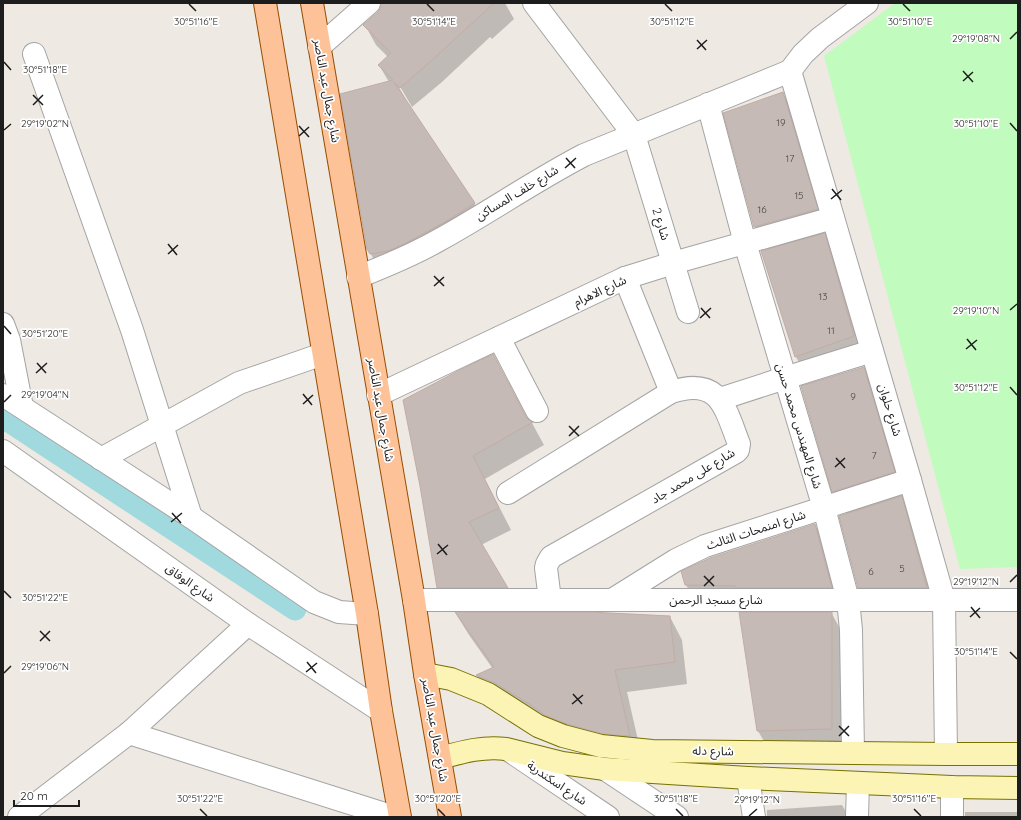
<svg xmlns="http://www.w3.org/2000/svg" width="1021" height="820" font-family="Quicksand,'Noto Sans Arabic',sans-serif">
<rect width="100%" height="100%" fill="#efe9e3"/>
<path fill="#c2fbbe" d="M895,3h123v564l-58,2 -136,-513z"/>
<g fill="#0003">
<path d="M382,3h123l9,16 -22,20 -2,-2 -48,45 -30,25 -14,-24 -1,1 14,24 63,95 12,20 -106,47 -12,-21 21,-167 -10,-17 9,-8 -12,-12 -11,-20 13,-12 4,-6z"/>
<path d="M783,94l13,22 34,116 -7,1 14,24 29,101 -57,21 -13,-22 -34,-105 6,-2 -13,-23 -31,-114z"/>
<path d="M493,356l34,63 5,4 12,22 -59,34 26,51 -30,15 39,64h-69l-14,-23z"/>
<path d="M863,368l13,22 31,104 -7,2 14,23 25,90h-67l-13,-22 -12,-72 -14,-23z"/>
<path d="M815,525l10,17 16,62 -145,-2 -10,-17 -3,-13z"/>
<path d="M456,614l214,3 12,23 5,44 -60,8 15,66 -152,-61 -13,-21 16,-7 -24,-34z"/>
<path d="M740,614h92l12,22v115l-73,2 -13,-22z"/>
<path d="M842,805l7,12h-82v-7z"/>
<rect x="965" y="812" width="53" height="5"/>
</g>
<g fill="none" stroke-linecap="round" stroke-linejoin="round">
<path stroke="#a1dade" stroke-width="23" d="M3,417l292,192"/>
</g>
<g fill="#c6bab6" stroke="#c1ada5">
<path d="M381,3h113l-63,58 -31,27 -6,-6 81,121 -30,19 -41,22 -16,7 -18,3 -3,-5 -27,-155 53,-14 -15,-15 13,-12 -28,-28 15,-13 3,-5z"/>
<path d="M783,92l35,117 -64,18 -31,-114z"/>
<path d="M825,233l29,103 -59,21 -34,-106z"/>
<path d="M493,354l33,63 7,5 -60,34 26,52 -30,14 39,66h-71l-17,-102 -17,-86 55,-29z"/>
<path d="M864,367l31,105 -63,20 -31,-106z"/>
<path d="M902,496l25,92h-69l-19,-72z"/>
<path d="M815,524l17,64h-97v-2l-50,-1 -4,-14 29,-13z"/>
<path d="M455,612h135l80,4 5,46 -60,8 15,66 -27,-2 -36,-10 -21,-8 -15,-11 -36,-22 -19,-8 18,-8z"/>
<path d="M739,612h93v117l-75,2z"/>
</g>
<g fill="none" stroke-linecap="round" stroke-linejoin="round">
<defs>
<g id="minor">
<path d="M534,3l100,132 54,177"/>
<path d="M319,47l50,-44"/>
<path d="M34,54l98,276 59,187"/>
<path d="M790,71l120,409 34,120 2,154"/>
<path d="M790,71l13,-17 17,-16 47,-35"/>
<path d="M708,104l37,139 79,265 24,92 3,30 2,123"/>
<path d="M358,277c28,-11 55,-22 81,-37 49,-27 95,-59 145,-85l206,-84"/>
<path d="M625,278l46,114"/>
<path d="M3,324l6,16 13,67"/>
<path d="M499,338l38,73"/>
<path d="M3,395l188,122 123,85 25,10 28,2"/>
<path d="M378,395l247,-117 48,-15 160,-45"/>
<path d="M720,399l65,-21 87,-27"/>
<path d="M3,451l245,173 133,87"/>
<path d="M101,459l138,-76 84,-29"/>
<path d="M508,493l163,-101c49,-16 54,16 68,52l-1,6 -2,2 -185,105 -4,7 -1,4 4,32"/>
<path d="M414,600h604"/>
<path d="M612,600l64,-40 29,-14 205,-66"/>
<path d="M129,733l265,84"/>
<path d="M510,751l98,66"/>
<path d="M605,769l72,48"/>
<path d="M748,778l6,39"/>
<path d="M19,817l110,-84 119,-109"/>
<path d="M857,817l1,-34"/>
<path d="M952,817v-30"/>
</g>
<g id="secondary">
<path d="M425,674l26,5 37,15 50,32 25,10 38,10 51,5 294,3h72"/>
<path d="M440,758c22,-6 43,-12 66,-9l56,14 43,6 143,9 204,9 66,1"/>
</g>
<g id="primary">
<path d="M265,3l102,611 14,97 19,106"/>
<path d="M312,3l102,597 11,74 25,143"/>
</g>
</defs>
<use href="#minor" stroke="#a4a4a4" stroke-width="24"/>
<use href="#secondary" stroke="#777102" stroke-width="24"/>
<use href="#primary" stroke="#964d00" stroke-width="24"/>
<use href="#minor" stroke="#fff" stroke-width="22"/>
<use href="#secondary" stroke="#fbf4b4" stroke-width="22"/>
<use href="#primary" stroke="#fec298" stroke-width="22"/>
</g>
<path fill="none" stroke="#1d1d1d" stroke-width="1.5" d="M189,4l7,7M427,4l7,7M665,4l7,7M903,4l7,7M1010,39l7,-7M697,40l9,10M697,49l10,-9M4,62l7,8M963,71l10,11M963,81l10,-9M33,95l10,10M33,105l10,-10M1010,123l7,8M299,126l10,11M4,130l7,-6M299,136l10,-9M566,158l9,10M565,168l11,-10M832,189l9,11M831,199l11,-9M168,244l9,11M168,254l10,-9M434,276l10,10M434,286l10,-9M701,308l9,10M1010,310l7,-6M700,318l11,-10M4,326l7,8M967,339l9,11M966,349l11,-9M37,363l9,10M36,373l11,-10M1010,387l7,8M303,394l9,11M4,402l7,-7M303,404l10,-9M569,426l10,10M569,436l10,-10M836,458l9,10M835,467l10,-9M172,513l9,10M171,522l11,-9M438,544l9,11M437,554l11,-9M704,576l10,10M1010,582l7,-7M704,586l10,-10M4,591l7,7M971,607l9,11M970,617l10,-9M40,631l10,10M40,641l10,-10M1010,652l7,7M307,662l9,11M306,672l11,-9M4,673l7,-7M573,694l9,10M572,704l11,-9M839,726l10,10M839,736l10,-10M200,809l7,7M438,809l7,7M676,809l7,7M914,809l7,7M749,816l8,-7"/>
<g text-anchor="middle" stroke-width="3.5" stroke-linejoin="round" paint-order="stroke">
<g font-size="10" fill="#474443">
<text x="781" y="126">19</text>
<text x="790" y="162">17</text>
<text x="799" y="199">15</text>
<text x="762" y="213">16</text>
<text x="823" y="300">13</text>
<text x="831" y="334">11</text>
<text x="853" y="400">9</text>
<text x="874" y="459">7</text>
<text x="902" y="572">5</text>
<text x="871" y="575">6</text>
</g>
<g font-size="12" fill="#1d1d1d" stroke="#fff">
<text transform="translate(327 91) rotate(80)" y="4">شارع جمال عبد الناصر</text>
<text transform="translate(517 193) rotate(-31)" y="4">شارع خلف المساكن</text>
<text transform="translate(661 224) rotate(73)" y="4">شارع 2</text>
<text transform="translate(600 291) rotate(-25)" y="4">شارع الاهرام</text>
<text transform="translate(381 410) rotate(80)" y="4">شارع جمال عبد الناصر</text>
<text transform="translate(890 410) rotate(73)" y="4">شارع حلوان</text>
<text transform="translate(799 426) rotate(73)" y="4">شارع المهندس محمد حسن</text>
<text transform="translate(693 476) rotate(-31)" y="4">شارع على محمد جاد</text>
<text transform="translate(756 530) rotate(-18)" y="4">شارع امنمحات الثالث</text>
<text transform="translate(190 583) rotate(35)" y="4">شارع الوفاق</text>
<text x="716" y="604">شارع مسجد الرحمن</text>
<text transform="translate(435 730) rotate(80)" y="4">شارع جمال عبد الناصر</text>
<text transform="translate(713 751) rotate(1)" y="4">شارع دله</text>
<text transform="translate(557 783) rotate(34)" y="4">شارع اسكندرية</text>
</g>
</g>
<g font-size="10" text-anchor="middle" fill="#1d1d1d" stroke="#fff" stroke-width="3.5" stroke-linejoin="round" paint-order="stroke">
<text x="196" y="25">30°51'16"E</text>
<text x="434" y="25">30°51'14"E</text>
<text x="672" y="25">30°51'12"E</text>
<text x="910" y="25">30°51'10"E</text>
<text x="976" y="42">29°19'08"N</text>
<text x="45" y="73">30°51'18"E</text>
<text x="976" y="127">30°51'10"E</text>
<text x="45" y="127">29°19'02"N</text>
<text x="976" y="314">29°19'10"N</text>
<text x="45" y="337">30°51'20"E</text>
<text x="976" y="391">30°51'12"E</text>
<text x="45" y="398">29°19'04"N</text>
<text x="976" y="585">29°19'12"N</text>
<text x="45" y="601">30°51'22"E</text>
<text x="976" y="655">30°51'14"E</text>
<text x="45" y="670">29°19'06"N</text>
<text x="200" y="802">30°51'22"E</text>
<text x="438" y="802">30°51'20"E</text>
<text x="676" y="802">30°51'18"E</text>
<text x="914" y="802">30°51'16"E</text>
<text x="757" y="803">29°19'12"N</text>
</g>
<rect width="1021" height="820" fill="none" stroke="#1d1d1d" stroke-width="8"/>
<path d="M14 800v6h65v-6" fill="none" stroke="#1d1d1d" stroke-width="2"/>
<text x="20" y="800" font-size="12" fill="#1d1d1d" stroke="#ffffff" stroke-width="3" paint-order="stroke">20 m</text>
</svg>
